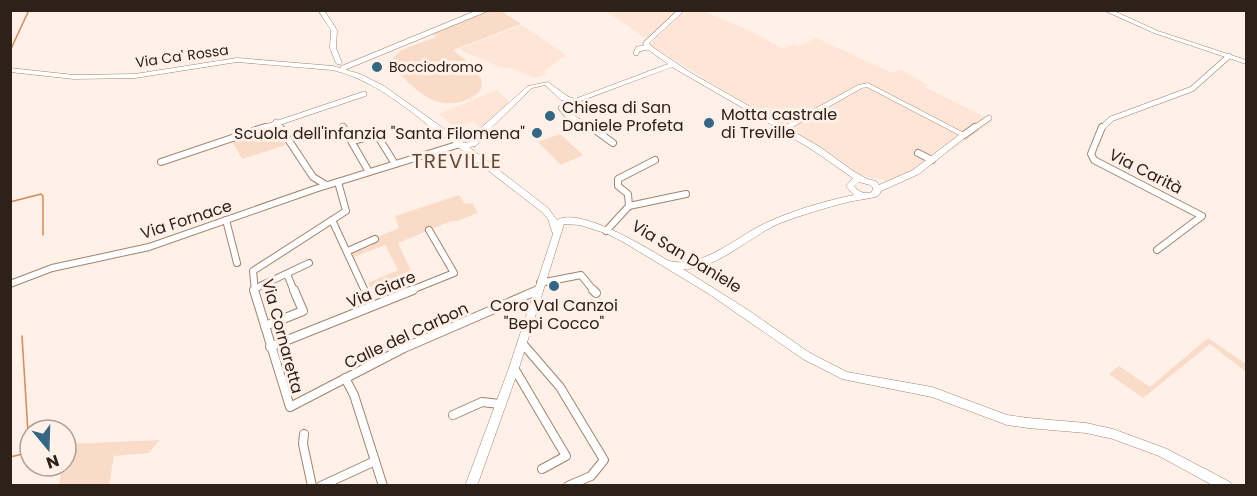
<svg xmlns="http://www.w3.org/2000/svg" width="1257" height="496" font-family="Poppins,sans-serif">
<rect width="100%" height="100%" fill="#fff1e8"/>
<g fill="#fee5d5">
<path d="M605,11h73l-32,27z"/>
<path d="M686,11h17l50,21 30,17 11,-5 5,2 17,-8 76,35 8,-4 28,16 -2,3 67,33 -76,53 -28,11 -5,-5 -29,-6 -70,-50 -10,-1 -124,-78 3,-5z"/>
<path d="M522,25l44,30 -22,17 3,3 -14,3 -19,-9 -15,-2 -40,-18z"/>
<path d="M496,90l14,12 -30,26 -6,-7 -18,7 -17,-14z"/>
</g>
<g fill="#f9dbc8">
<path d="M486,11h15l20,13 -68,26 15,12 -3,2 16,14 1,9c-5,9 -13,13 -23,15 -29,7 -48,-17 -67,-36v-7l9,-9 35,-13 -4,-4z"/>
<path d="M274,127l12,18 -44,14 -10,-18z"/>
<path d="M560,134l23,21 -22,10 -23,-23z"/>
<path d="M459,195l6,9 7,-1 6,10 -21,8h-6l-53,22 13,28 -41,16 -2,-4 30,-13 -13,-25 -31,12 -2,-4 20,-7 -2,-4 5,-4 24,-10 -4,-12z"/>
<path d="M1208,338l38,26v8l-36,-28 -67,54 -34,-24 10,-8 31,21z"/>
<path d="M160,440l-11,13 -35,3 -5,29h-50l3,-19h4v-22z"/>
</g>
<g fill="none" stroke-linecap="round" stroke-linejoin="round">
<g stroke="#d78a54" stroke-width="1.5">
<path d="M10,51l19,-41"/>
<path d="M10,202l31,-8 2,2v39"/>
<path d="M10,457l17,-4 2,-4 -7,-113"/>
</g>
<defs>
<g id="minor-far2">
<path d="M636,53l2,-4 10,-2"/>
<path d="M343,68l141,-58"/>
<path d="M570,101l-9,7 5,6 27,15"/>
<path d="M276,122l5,7"/>
<path d="M342,126l2,3"/>
<path d="M260,129l104,-35"/>
<path d="M973,129l16,-11"/>
<path d="M1101,129l10,-10 81,-30 37,-33"/>
</g>
<g id="minor-far1">
<path d="M280,127l33,50 13,8"/>
<path d="M343,127l26,45"/>
<path d="M591,127l22,16"/>
<path d="M1102,127l-11,27 3,6 108,56 -45,34"/>
<path d="M964,135l11,-8"/>
<path d="M356,140l21,-5 18,29"/>
<path d="M918,153l14,7"/>
<path d="M161,162l104,-35"/>
<path d="M629,206l57,-12"/>
<path d="M226,220l11,43"/>
<path d="M332,220l32,69"/>
<path d="M606,231l23,-25 -1,-12 -10,-8v-7l37,-19"/>
<path d="M348,251l27,-12"/>
<path d="M287,274l7,17"/>
<path d="M540,283l41,-8 13,16"/>
<path d="M10,284l42,-16 97,-21 166,-58 145,-45"/>
<path d="M254,289l55,-26"/>
<path d="M255,291l-2,-20 93,-60 -8,-29"/>
<path d="M409,291l45,-18 -25,-43"/>
<path d="M535,291l3,-1"/>
</g>
<g id="minor">
<path d="M254,290l36,117 114,-59 134,-58"/>
<path d="M593,290l3,3"/>
<path d="M265,326l38,-15 -9,-21"/>
<path d="M522,343l38,44 44,73 -13,16 -23,10"/>
<path d="M270,347l143,-57"/>
<path d="M514,368l52,88 -24,13"/>
<path d="M345,378l9,17 29,91"/>
<path d="M453,415l29,-13 18,2"/>
<path d="M304,434l-1,10 9,42"/>
<path d="M321,486l54,-25"/>
</g>
<g id="tertiary">
<path d="M318,10h6l13,20 -1,18 6,15 -1,1h-4l-1,-1 -6,-15 1,-18z"/>
<path d="M678,10h7l-36,33 2,3 40,27 93,53 74,-41 10,-2 100,52 -49,39 -38,17 -2,4 -4,2c-8,2 -18,3 -27,5 -23,6 -47,13 -70,22 -29,13 -62,46 -95,45l65,41 62,43 37,19 85,15 75,28 21,3 58,5 27,6 54,20 63,33 2,4h-18l-55,-30 -46,-17 -27,-6 -58,-5 -21,-3 -75,-28 -90,-18 -39,-20 -94,-65 -84,-51 -17,-9 -28,-9 -16,-1 -45,144 -42,118h-12l44,-118 44,-134 -5,-15 -6,-7 -83,-64v-3c-16,-6 -29,-18 -42,-29 -27,-20 -53,-39 -85,-46l-95,-8 -102,16 -61,1 -64,-7v-4l64,7 61,-1 102,-16 96,8 27,8 24,12 80,57 6,-1 11,-14 47,-42 20,-4 19,14 8,3 93,-35 -22,-16 -3,-5zM672,67l107,62v3h4l31,19 39,27 -7,8 8,9c-29,6 -57,14 -84,26 -31,13 -60,44 -96,41 -6,0 -17,-9 -24,-12 -18,-11 -74,-42 -93,-30l-9,-12 -79,-61 7,-1 11,-14 45,-44 13,-3 16,15 14,3zM867,87l92,48 -46,35 -34,15 -3,-4 -9,-2 -14,-8 -33,-24 -31,-18 73,-41zM859,182l11,3 3,3 -1,4c-7,3 -13,0 -18,-6z"/>
<path d="M1103,10h9l46,21 88,29v4l-92,-31z"/>
</g>
</defs>
<use href="#minor-far2" stroke="#a2836f" stroke-width="6"/>
<use href="#minor-far1" stroke="#a2836f" stroke-width="8"/>
<use href="#minor" stroke="#a2836f" stroke-width="10"/>
<use href="#tertiary" stroke="#a2836f" stroke-width="1"/>
<use href="#minor-far2" stroke="#fff" stroke-width="5"/>
<use href="#minor-far1" stroke="#fff" stroke-width="6"/>
<use href="#minor" stroke="#fff" stroke-width="8"/>
<use href="#tertiary" fill="#fff" fill-rule="evenodd"/>
</g>
<g fill="#336783" stroke="#fff1e8" stroke-width="2">
<circle cx="377" cy="67" r="6"/>
<circle cx="550" cy="116" r="6"/>
<circle cx="709" cy="123" r="6"/>
<circle cx="537" cy="133" r="6"/>
<circle cx="554" cy="286" r="6"/>
</g>
<g text-anchor="middle" stroke-width="6" stroke-linejoin="round" paint-order="stroke">
<g font-size="14" fill="#2d2119" stroke="#fff1e8">
<text transform="translate(182 56) rotate(-8)" y="5">Via Ca' Rossa</text>
</g>
<g font-size="14" fill="#2d2119" stroke="#fff1e8" text-anchor="start">
<text x="389" y="72">Bocciodromo</text>
</g>
<g font-size="16" fill="#2d2119" stroke="#fff1e8" text-anchor="start">
<text x="562" y="113">Chiesa di San<tspan x="562" dy="18">Daniele Profeta</tspan></text>
<text x="721" y="120">Motta castrale<tspan x="721" dy="18">di Treville</tspan></text>
<text x="525" y="139" text-anchor="end">Scuola dell'infanzia "Santa Filomena"</text>
<text x="554" y="311" text-anchor="middle">Coro Val Canzoi<tspan x="554" dy="18">"Bepi Cocco"</tspan></text>
</g>
<g font-size="16" fill="#2d2119" stroke="#fff1e8">
<text transform="translate(1146 171) rotate(27)" y="6">Via Carità</text>
<text transform="translate(186 219) rotate(-18)" y="6">Via Fornace</text>
<text transform="translate(687 256) rotate(31)" y="6">Via San Daniele</text>
<text transform="translate(381 289) rotate(-22)" y="6">Via Giare</text>
<text transform="translate(406 335) rotate(-25)" y="6">Calle del Carbon</text>
<text transform="translate(283 336) rotate(75)" y="6">Via Cornaretta</text>
</g>
<g font-size="20" letter-spacing="1.5" fill="#634835" stroke="#fff1e8">
<text x="457" y="168">TREVILLE</text>
</g>
</g>
<rect width="1257" height="496" fill="none" stroke="#2d2119" stroke-width="24"/>
<g transform="translate(48 448) rotate(161)"><circle r="28" fill="#fff1e8" stroke="#ab9e95" stroke-width="1.5"/>
<path d="M0-4.5L10 22L0 15L-10 22Z" fill="#336783"/>
<text y="-9" font-size="16" font-weight="bold" text-anchor="middle" fill="#2d2119">N</text>
</g>
</svg>
